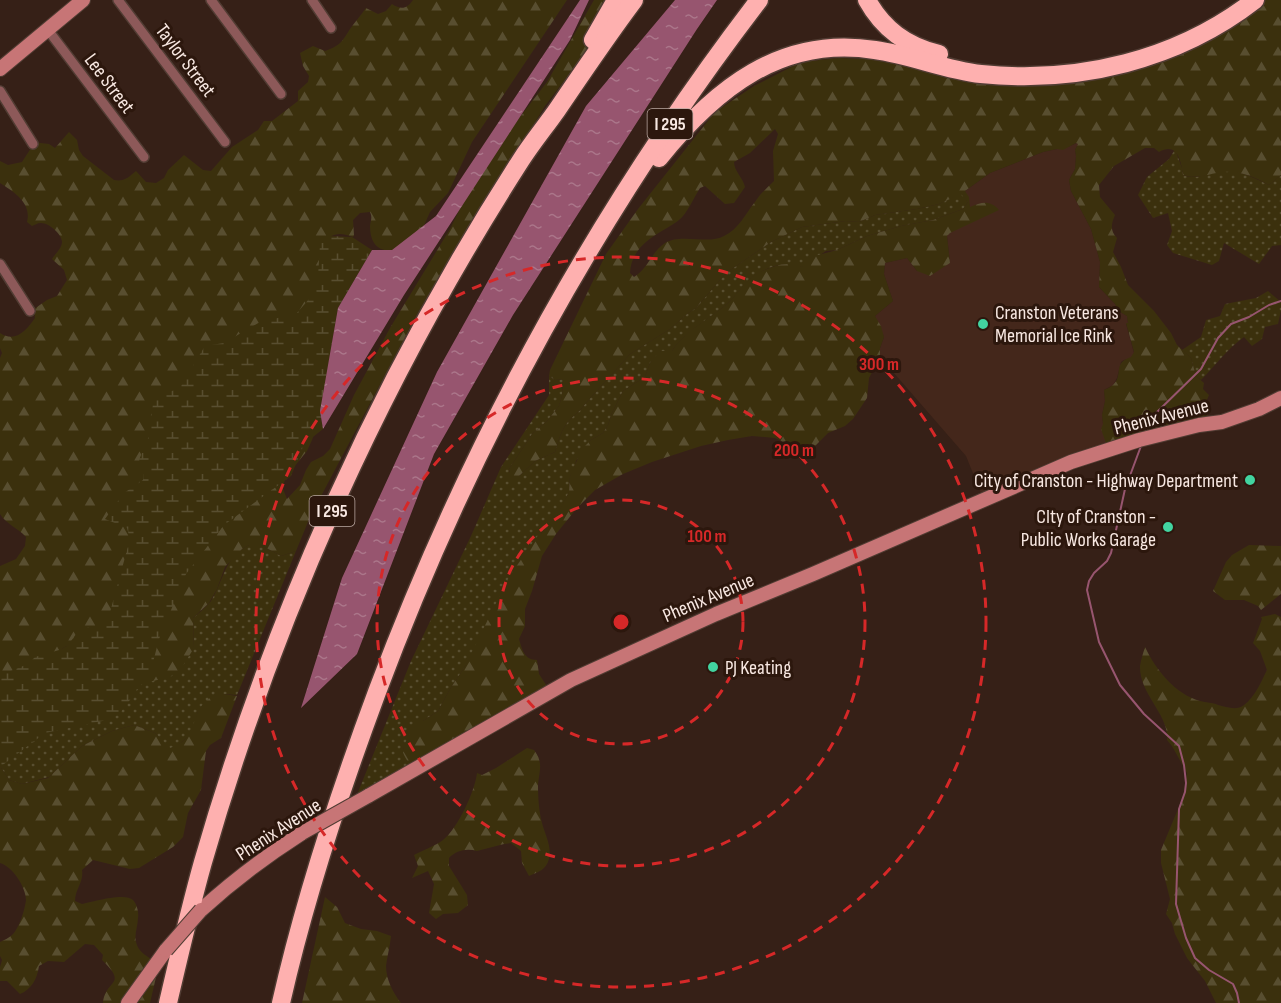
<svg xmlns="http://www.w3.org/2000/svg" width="1281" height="1003" font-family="'Sofia Sans Condensed',sans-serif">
<defs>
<pattern id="grass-dots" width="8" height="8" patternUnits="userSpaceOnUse" patternTransform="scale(1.5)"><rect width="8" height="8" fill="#3b300d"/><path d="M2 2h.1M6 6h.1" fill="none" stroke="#584e30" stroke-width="1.8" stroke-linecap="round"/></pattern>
<pattern id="forest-firs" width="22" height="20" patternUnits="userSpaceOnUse" patternTransform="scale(1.5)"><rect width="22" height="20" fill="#3b300d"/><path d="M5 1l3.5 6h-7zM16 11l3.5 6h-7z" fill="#584e30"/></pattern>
<pattern id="wetland-marsh" width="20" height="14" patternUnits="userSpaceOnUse" patternTransform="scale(1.5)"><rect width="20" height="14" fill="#3b300d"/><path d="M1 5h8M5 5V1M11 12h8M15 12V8" fill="none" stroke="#584e30"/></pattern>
<pattern id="water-ripples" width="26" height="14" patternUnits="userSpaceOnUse" patternTransform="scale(1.5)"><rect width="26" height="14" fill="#97556f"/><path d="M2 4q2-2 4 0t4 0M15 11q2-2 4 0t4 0" fill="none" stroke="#ab768a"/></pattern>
</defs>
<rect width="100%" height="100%" fill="#362017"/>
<path fill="#44271b" d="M1077,143l1,1 -3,6 1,6 -1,13 -6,11 2,11 20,38 9,33 -1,25 16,17 5,8 7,4 1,7 -2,1 8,29 -3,5 -7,2 -3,2 -4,16 -4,7 -9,5 1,11 -3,14 1,9 5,25 -125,49 -17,-42 -86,-99v-9l4,-11 -9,-21 18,-15 -9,-27 1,-11 22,-5 10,13 33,-8 -3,-27 23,-29 -5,-16 25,-18 53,-21 14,-3h6z"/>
<g fill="url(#grass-dots)">
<path d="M1174,151l2,1 6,16 1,7c15,6 28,-4 44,-4 15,0 29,8 42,14l12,-10v70l-9,1 -13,18 -35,-21 -5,18 -7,4 -39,-12 -6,-8 5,-14 -4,-18 -15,5 -15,-23 9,-18 22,-18z"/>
<path d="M961,193l7,9 -5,7 -11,4 -19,7 -32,6 -34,10 -30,14 -11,1 -24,16c-19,-4 -27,-3 -45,7 -11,6 -19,20 -29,29 -18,16 -43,28 -56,48h-11l-11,12 -5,14 -22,14 -11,22 -4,12 -5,8 -12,7 -15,21 -2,9 -4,6 -1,16 -12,24c-10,4 -11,11 -17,19 -4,5 -7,9 -10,14l-66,119 -14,21 -12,22 -15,10 -20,28 10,20 -59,33 57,-141 60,-125 30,-69 48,-72v-19l6,4 8,-1 -1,17 -3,10 -12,15 -15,13 -23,35v3l10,4 16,-15 20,-9c3,-10 6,-21 12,-29 6,-8 12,-10 18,-19l45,-50 40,-25 18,-16 8,-5 30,-35 45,-31 31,-15 44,-6 13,1 16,-7 42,-6 22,-5z"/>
<path d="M1268,291l13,11v8l-3,14 -13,3 -3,12 -10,7 -8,-9c-17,12 -29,29 -43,43l-5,-4 -5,-18 -9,-8 19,-13 5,-17 14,-4 5,-12 31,-6z"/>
<path d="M249,545h12l20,11 15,-5 -59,144 -13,-1 -26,18 -7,22 -14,12 -8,3 -14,-16 -21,-8 -22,6 -30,15 -33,31 -27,7 -13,-4 -9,-14v-40l49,-62 14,-16 48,-26 83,26 -1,-30c6,-5 13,-11 18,-17 13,-21 13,-44 38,-56z"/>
</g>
<g fill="url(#forest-firs)" fill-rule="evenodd">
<path d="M413,0h154l-95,142 -24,51 -18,19 -13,29 -6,10c-21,0 -40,4 -41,-24 0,-6 3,-8 0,-15l-10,1 -7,7 1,15 -1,2c-16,-6 -21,-3 -33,8l19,37 -17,128 -10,30 -5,11 -22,27 -2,11 4,10 13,-14 6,-15 5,-8 12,-6 7,-7 24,-54 36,-67 60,-99 29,-59 68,-88 47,-82h23l-29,49 -43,57 -124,201 -111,210 -14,34 -15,5 -20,-11h-12l-7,4 -17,18 -8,22 -8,14 -16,15 1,30 -12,19 -12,10 -30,7 -29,-62 -48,26 -14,16 -49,35v-133l16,-7 9,-13 1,-9c-8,-9 -20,-13 -26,-23v-156l2,-5 -2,-5v-15c15,10 26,-2 35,-15l-1,-9 13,-9 10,-4 10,-16 -3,-10 -12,-11c3,-5 10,-11 10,-17 0,-8 -13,-19 -21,-19 -4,0 -6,2 -9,3l-5,-4c5,-19 -13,-30 -27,-39v-22l8,4 14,-3 11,-17 -1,-3 17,2 6,4 14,-16 8,8 2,10 4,6 31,24c10,2 15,-3 22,-9l10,11 10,1 8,-5 4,-8 16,-15 19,15 8,1 21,-24 26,-17 6,-9h8l26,-20v-10l10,-9 1,-6 -6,-10 -3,-13 13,-7 12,5c16,-6 16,-8 25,-22 5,-7 11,-14 16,-21l12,6 8,-3 6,-7c9,6 15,5 21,-4z"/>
<path d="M1254,0h27v175l-12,10c-13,-7 -29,-15 -45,-13 -14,1 -27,8 -41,3 -2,-15 -6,-33 -24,-23l-5,-4h-9l-31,18 -15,19 1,12 15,18c-4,9 -5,16 2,23l-4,14 8,15 7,18 26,26 17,22 6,12 14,13 5,18 8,7 -1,6 6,6 -3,7 2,21 -100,26 -7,-20 2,-5 -1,-9 3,-14 -1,-11c3,-1 6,-3 9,-5 11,-10 -1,-22 18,-28l3,-5 -8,-29h2l-1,-7 -7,-4 -5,-8 -16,-17 1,-25 -9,-33 -20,-38 -2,-11 6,-11 1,-13 -1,-6 3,-6 -2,-1 -13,7 -6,-1 -14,3 -53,21 -25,18 4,6 1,10c12,-5 20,-7 29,3l-49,23 -3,3 3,27 -20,13 -13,-5 -10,-13 -22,5 -1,11 9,27 -18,15 6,10 3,11 -4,11v9l-11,21 -2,20 -14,21 -8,7 -17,7 -13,13 -14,4 -26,-12 -23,-2 -24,4 -27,6 -49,16 -29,12 -28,16 -18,18 -21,26 -14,22 -10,35 -7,18v17l-6,13c3,10 5,21 18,21l2,14 11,17 -137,78c-3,-5 -9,-12 -10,-17 0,-7 10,-26 15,-31h5l15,-10 12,-22 14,-21 45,-91 27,-39 4,-5 1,1 9,-16 7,-3 12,-23 1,-16 12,-27 9,-9 12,-7 5,-8 4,-12 11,-22 22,-14 5,-14 8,-10 3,-2h11c13,-21 38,-32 56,-48 10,-9 18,-24 30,-30 13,-6 29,-13 44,-6l5,-9 30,-8 30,-14 34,-10 32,-6 30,-11 5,-7 -7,-8 -22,10 -22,5 -42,6 -16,7 -13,-1 -44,6 -31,15 -45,31 -30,35 -8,5 -18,16 -40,25 -45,50c-6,9 -12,11 -18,19 -6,8 -9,19 -12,29l-20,9 -16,15 -8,5 -2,-12 23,-35 15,-13 12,-15 3,-10 1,-17 -8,1 -6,-4 1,-6 56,-116 32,-45 77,-97 39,-26 47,-24 38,-4 49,2 86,11 144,-6zM775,129l3,5 -5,17 1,30c-7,7 -14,13 -19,21 -10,12 -16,27 -31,34 -15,9 -43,-3 -59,7 -13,8 -17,26 -31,34l-4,-4c1,-23 19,-35 37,-45 4,-3 9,-5 12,-8 8,-6 15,-23 21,-32l5,-2 20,18 9,-1 11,-16c-2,-9 -11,-16 -11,-25l16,-9z"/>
<path d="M1249,545l32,1v48l-20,16 -3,-4 -14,-6h-19l-12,-9 13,-29 6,-7z"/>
<path d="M1275,614l6,3v386h-65l-11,-22 -18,-23 -12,-24 -3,-11 -6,-9 4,-15 -9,-36v-13l22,-53 4,-24 -15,-27 -5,-6c3,-24 -28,-46 -27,-74 1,-6 3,-13 5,-19 11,23 30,47 55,54 6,2 12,1 18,4 8,2 19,6 26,0 11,-8 17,-23 23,-35l-7,-19 -7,-8 9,-24 -1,-2z"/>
<path d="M224,694l13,2 -16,42 -11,7 -4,6 -5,39 -13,23 -5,24 -10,10 -34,21 -9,1 -37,-9 -11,10c2,12 -7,19 -7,31l7,3c10,-2 43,-12 51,-4 4,4 6,13 5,18 0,7 -4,17 -2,24 2,10 12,15 20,20l4,-2 -10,43h-47c2,-24 26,-17 -1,-43l1,-5 -9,-10 -9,-1 -21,18 -16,-1 -9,5c-2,13 -7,23 -19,28l-13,-13h-7v-14l2,-7 -2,-4v-14c4,-2 9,-4 12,-7 7,-6 13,-26 14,-35 0,-13 -14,-34 -26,-37v-97l9,14 13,4 26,-6 34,-32 30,-15 22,-6 21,8 15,15c31,-10 18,-36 40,-50 4,-2 10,-3 14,-4z"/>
<path d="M527,748l7,2c10,13 5,21 4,35 0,12 1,27 4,38 3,12 10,23 7,36 -3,11 -11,13 -20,17l-7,-13 -1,-12 -10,-8 -7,1 -27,7c-10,-3 -21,-1 -28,7v8l18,29 1,10 -10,8 -15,1 -7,5 -7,-6 5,-29 -6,-13 -16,7 6,-12 -4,-11c9,-5 21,-9 29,-15 15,-12 32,-49 34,-67l5,2 14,-7z"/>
<path d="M325,897l12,10 8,16 16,6 16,2 14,5c-1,10 -4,21 -5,30 0,13 7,27 15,37h-99z"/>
</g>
<path fill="url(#wetland-marsh)" d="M327,236l25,1 20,13 -34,58 -18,103 3,18 -19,15 -13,32 -67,49 -38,49 -27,65 -9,35 -31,40 -12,6 -62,13 -45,34v-87l6,-7 22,-9 7,-7 31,-9 13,-18 16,-4 14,-10 21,-77 -3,-11 -22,-9 19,-26 19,-13 1,-11 -5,-9 10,-24 5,-40 25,-7 26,-43 19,-3 36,-21 36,-8 14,-16 5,-11 3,-10 2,-33z"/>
<g fill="url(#water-ripples)">
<path d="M580,0h9l-19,40 -166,255 -81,134 -3,-18 18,-103 34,-58h20l44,-34z"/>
<path d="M675,0h42l-20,29 -184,286 -79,139 -77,200 -56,54 41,-130 95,-206 149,-266z"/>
</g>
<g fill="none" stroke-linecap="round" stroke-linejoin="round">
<g stroke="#97556f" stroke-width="2">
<path d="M1146,432l4,-11 5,-7 46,-45 17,-31 13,-14 18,-7 20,-12 12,-4"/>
<path d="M1141,446l-16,43 -14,64 -4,8 -13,12 -5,8 -2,9 12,52 21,43 24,29 35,32 5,19 2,18 -1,9 -6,17 -3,95 10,34 9,20 14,12 24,14 4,9 2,10"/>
</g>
<defs>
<g id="street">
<path d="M118,0l107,142"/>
<path d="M211,0l70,94"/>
<path d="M312,0l19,28"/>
<path d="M48,30l96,127"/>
<path d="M0,91l33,53"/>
<path d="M0,264l30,47"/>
</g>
<g id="secondary">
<path d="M0,69l83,-69"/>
<path d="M368,796l203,-116 145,-66 97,-40 258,-112 68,-22 60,-15 23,-3 37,-13 22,-11"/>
<path d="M201,910c32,-29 65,-54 101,-77"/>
<path d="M128,1003l38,-53"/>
</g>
<g id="highway">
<path d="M867,0c16,29 39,46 72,54"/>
<path d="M593,40l23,-40"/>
<path d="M659,158c56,-69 122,-123 216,-108 36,5 70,20 106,24 97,10 197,-14 274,-74"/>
<path d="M168,1003c11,-47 22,-95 35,-141 71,-247 179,-486 318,-702 11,-17 24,-33 36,-50 25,-37 50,-74 77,-110"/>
<path d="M281,1003c24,-106 58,-209 96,-311 93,-248 221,-482 382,-692"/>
</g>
</defs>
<use href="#street" stroke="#513c33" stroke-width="12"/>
<use href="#secondary" stroke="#513c33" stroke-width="16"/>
<use href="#highway" stroke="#513c33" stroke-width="21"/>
<use href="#street" stroke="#8d5959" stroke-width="9"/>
<use href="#secondary" stroke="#c77576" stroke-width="14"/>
<use href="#highway" stroke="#feb0af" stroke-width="18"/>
<defs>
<g id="secondary-bridge">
<path d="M302,833l66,-37"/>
<path d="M166,950l35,-40"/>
</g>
</defs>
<use href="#secondary-bridge" stroke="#513c33" stroke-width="16" stroke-linecap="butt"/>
<use href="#secondary-bridge" stroke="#c77576" stroke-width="14"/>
</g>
<g fill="none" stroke="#d62828" stroke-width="3" stroke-dasharray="10 8">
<circle cx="621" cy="622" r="122"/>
<circle cx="621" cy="622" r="244"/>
<circle cx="621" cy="622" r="365"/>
</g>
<g fill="#42d4a0" stroke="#2c170d" stroke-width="2">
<circle cx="983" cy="324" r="6"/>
<circle cx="1250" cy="480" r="6"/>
<circle cx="1168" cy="527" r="6"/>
<circle cx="713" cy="667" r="6"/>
</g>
<g text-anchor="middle" stroke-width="6" stroke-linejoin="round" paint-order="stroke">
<g fill="#2c170d" stroke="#bba9a2" stroke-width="1.5">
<rect x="647.5" y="109" width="45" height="30" rx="4.5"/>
<rect x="309.5" y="496" width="45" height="30" rx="4.5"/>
</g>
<g font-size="18" font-weight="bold" fill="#f8e8e2">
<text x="670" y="130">I 295</text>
<text x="332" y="517">I 295</text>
</g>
<g font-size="20" fill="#f8e8e2" stroke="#2c170d">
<text transform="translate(186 60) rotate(53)" y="7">Taylor Street</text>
<text transform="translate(110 83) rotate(53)" y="7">Lee Street</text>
<text transform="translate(1161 416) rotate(-14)" y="7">Phenix Avenue</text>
<text transform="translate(708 597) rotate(-23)" y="7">Phenix Avenue</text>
<text transform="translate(278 829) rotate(-33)" y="7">Phenix Avenue</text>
</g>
<g font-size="20" fill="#f8e8e2" stroke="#2c170d" text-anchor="start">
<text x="995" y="319">Cranston Veterans<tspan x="995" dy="23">Memorial Ice Rink</tspan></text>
<text x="1238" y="487" text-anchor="end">City of Cranston - Highway Department</text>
<text x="1156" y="523" text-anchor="end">CIty of Cranston -<tspan x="1156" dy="23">Public Works Garage</tspan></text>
<text x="725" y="674">PJ Keating</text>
</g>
</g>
<circle cx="621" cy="622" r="9" fill="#d62828" stroke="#2c170d" stroke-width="3"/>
<g font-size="18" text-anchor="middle" font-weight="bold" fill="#d62828" stroke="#2c170d" stroke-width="6" stroke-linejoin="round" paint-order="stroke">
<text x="879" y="370">300 m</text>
<text x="794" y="456">200 m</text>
<text x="707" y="542">100 m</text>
</g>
</svg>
